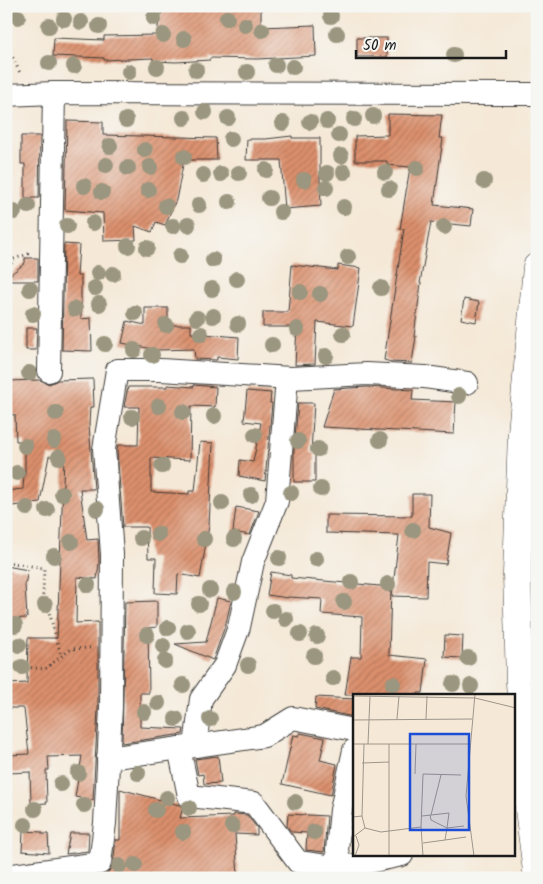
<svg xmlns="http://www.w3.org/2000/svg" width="543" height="884" font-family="Kalam,sans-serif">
<defs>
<pattern id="building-hatch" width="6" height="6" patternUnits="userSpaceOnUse" patternTransform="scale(1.25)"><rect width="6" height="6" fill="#dc906d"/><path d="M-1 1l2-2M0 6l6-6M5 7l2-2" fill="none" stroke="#b27559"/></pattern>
</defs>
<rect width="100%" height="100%" fill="#f6f6f2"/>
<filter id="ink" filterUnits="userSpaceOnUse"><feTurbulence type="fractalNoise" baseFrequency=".02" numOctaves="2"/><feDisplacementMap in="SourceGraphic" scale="10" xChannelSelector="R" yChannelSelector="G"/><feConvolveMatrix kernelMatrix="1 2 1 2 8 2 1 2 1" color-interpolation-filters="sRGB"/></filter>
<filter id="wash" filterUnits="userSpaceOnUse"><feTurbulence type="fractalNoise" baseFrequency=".0096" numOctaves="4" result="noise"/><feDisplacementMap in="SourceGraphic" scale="20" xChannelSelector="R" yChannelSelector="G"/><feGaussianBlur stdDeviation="1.12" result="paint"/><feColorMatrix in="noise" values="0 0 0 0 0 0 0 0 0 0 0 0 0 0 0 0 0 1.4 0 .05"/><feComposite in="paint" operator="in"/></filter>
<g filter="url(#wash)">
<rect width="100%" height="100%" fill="#f5e8d6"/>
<g id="blocks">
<g fill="url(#building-hatch)">
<path d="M163,6h98v21l54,-2 1,31 -59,3 -47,-1v2l-34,2 -23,-1v-3l-49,2v-2l-51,-2 1,-18 50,2v-4l52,-1z"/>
<rect x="357" y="38" width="30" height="19"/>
<path d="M388,114l54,1 -3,23h4l-9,67 39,4 -2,17 -40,-4 -11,61h1l-7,53h2l-4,27 -21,-1 -7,-2 20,-131h-4l10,-62 -23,-2v-4h-32v-25l33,-1z"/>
<path d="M67,121l36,1v13l113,3 1,22h-33l-8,40 -11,25 -9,-3 -4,10 -17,-6 1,14 -32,1 -1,-28 -38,-3z"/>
<path d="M21,136h19l-1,62h-14v-34h-4z"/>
<path d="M292,136v2h28v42l1,26 -36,3 -4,-49h-35l1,-21h19z"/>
<path d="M64,244l15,1 -2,31h4v43l10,-1 1,33 -30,-1z"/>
<path d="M25,258h13v23h-32v-3l19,-15z"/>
<path d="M292,265l46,5v-5l23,3 -8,58 -36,-4 -2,42 -20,1 2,-38h-34v-15h25z"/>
<path d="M464,299l15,3 -3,20 -15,-3z"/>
<path d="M145,308h23v17h23v8l48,4 -1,22 -21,-2v3l-22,-1 -1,-10 -36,1 -36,-7 5,-22 18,4z"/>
<path d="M26,328h11l-1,22h-10z"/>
<path d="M93,379l1,28h-4l-1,18 5,64h-14l7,51 11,-1 1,24 -2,16 -20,-2 -1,46 22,-1v86l-5,92 -18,-3 7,-41 -34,1 1,13h-3l1,33 -16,1 -1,-32 -22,1v-18l21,-1 -5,-45 -2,-1h-16v-24l21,-1 1,-45h29l7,-180 -15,-2 -9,46 -34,5v-16l17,-2 1,-14h1v-34h-9l-1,-26 -9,-1v-33l34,-1 9,4 9,-4z"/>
<path d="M167,385l27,2v-2l22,2 -1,20 -24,-1 -1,54 -39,-2v34l38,2v-3h6l5,-49 13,1 -4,83 -9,52 -22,-4 -1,20 -22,-1 1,-35h-8l-1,-31h-24l-6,-77 1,-5h20l1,-38h-15l4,-20h39z"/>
<path d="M367,387l46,3 -1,10 44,2 -2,32 -132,-7 12,-38z"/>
<path d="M247,391l24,2 -1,10h2l-7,78 -26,-5 1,-16 13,2 8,-39 -17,-2z"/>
<path d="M298,403h16l-3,49h4v30h-21v-34z"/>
<path d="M412,494h18l-1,33 22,6 -5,31 -19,-2 -1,35 -34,-1 7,-61 -73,-2v-18l86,1z"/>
<path d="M236,507l23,4 -9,24 -17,-3z"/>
<path d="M6,566l22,4 -3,15 2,33 -21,1z"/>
<path d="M271,572l20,3v3l100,9 -2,68 38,4 -4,34h-5v2h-73l6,-38h10l1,-40 -41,-3 1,-15 -34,-2v1l-21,-3z"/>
<path d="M217,598l14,3 -5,22 -13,37 -38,-16 31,-2z"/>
<path d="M157,601v26l-9,1 1,65h-9v34l44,2 -1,5 -61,9 3,-141z"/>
<path d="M445,635l18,1 -1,22 -18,-1z"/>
<path d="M316,697l38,2v18l-39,-8z"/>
<path d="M300,733l25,5 -5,22 17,4 -6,31 -49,-11 11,-49 6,1z"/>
<path d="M218,756l3,27 -17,1 -1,-10 -5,1 -3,-16z"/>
<path d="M120,789l59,16 4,2 -3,11 54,-2v-2l13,1 10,13v7l-22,-1 3,42 -22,2h-127l18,-4 6,-9 3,-25h4z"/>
<path d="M288,814l39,2 -3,36 -18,-2 1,-17 -15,-1 -5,-6z"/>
<path d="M23,831l19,1v2h6l1,19 -27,-2z"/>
<path d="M70,833h19l-1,18 -22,3z"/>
</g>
</g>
</g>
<g filter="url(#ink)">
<use href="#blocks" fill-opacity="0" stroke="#3d3b38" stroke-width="1"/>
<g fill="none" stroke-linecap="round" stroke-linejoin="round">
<defs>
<g id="minor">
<path d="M6,95l48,-2 483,1"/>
<path d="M49,371l5,-278"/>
<path d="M195,746l69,-10 29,-18 61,12"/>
<path d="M179,748l10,48 65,7 44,59 43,6 -3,10"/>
<path d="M354,750l-13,60 -4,40 4,18 61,-13"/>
<path d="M108,758l87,-12 6,-47 24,-34 14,-38 14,-65 24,-61 10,-123"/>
<path d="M6,876l94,-13 5,-40 6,-115 1,-154 -8,-105 13,-79h44l130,8 76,-4 58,3 42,6"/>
</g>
<path id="secondary" d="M537,267l-15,166 -5,141 3,108 7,112 10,77"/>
</defs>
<use href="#minor" stroke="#3d3b38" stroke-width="24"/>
<use href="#secondary" stroke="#3d3b38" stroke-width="29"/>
<g stroke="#3d3b38" stroke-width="3" stroke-dasharray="1 4" stroke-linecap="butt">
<path d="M6,50l6,6 8,17"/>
<path d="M6,254l8,5"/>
<path d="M6,272l8,-13 17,-6"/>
<path d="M6,562l38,6 -1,27 7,20 11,41"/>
<path d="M6,665l39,4 26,-20 20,-1"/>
</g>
<use href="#minor" stroke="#fff" stroke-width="22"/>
<use href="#secondary" stroke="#fff" stroke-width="28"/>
</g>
<g fill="#9a967f">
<circle cx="331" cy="16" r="8"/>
<circle cx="18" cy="17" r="8"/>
<circle cx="154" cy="18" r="8"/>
<circle cx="227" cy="18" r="8"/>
<circle cx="64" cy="19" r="8"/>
<circle cx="81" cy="22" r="8"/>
<circle cx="245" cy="25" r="8"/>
<circle cx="49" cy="26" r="8"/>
<circle cx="99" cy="26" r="8"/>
<circle cx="262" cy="30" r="8"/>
<circle cx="337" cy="34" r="8"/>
<circle cx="163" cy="35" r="8"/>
<circle cx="184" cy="39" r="8"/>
<circle cx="454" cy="55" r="8"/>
<circle cx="49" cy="63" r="8"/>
<circle cx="276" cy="65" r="8"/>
<circle cx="74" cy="66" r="8"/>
<circle cx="157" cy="67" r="8"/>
<circle cx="293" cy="67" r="8"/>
<circle cx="196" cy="70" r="8"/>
<circle cx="129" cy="72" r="8"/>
<circle cx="247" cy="72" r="8"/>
<circle cx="205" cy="112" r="8"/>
<circle cx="373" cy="116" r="8"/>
<circle cx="184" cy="118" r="8"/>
<circle cx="228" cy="118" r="8"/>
<circle cx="354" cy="119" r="8"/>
<circle cx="126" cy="120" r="8"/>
<circle cx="327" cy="121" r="8"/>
<circle cx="310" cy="122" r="8"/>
<circle cx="283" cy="123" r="8"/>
<circle cx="339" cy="135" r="8"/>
<circle cx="231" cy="139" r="8"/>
<circle cx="110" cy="146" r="8"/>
<circle cx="145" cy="150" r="8"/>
<circle cx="341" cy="156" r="8"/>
<circle cx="184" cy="157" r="8"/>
<circle cx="106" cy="165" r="8"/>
<circle cx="150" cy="167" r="8"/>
<circle cx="128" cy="168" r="8"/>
<circle cx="417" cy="168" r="8"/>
<circle cx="266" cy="170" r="8"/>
<circle cx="344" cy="172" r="8"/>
<circle cx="385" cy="172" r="8"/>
<circle cx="239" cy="173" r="8"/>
<circle cx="327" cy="173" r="8"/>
<circle cx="221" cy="174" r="8"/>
<circle cx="203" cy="175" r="8"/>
<circle cx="304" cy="180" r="8"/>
<circle cx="484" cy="181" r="8"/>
<circle cx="84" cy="186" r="8"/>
<circle cx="326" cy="188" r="8"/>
<circle cx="389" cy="189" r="8"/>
<circle cx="148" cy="190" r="8"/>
<circle cx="102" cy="192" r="8"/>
<circle cx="269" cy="198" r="8"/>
<circle cx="229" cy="202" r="8"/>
<circle cx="199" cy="205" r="8"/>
<circle cx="28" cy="206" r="8"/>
<circle cx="166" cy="206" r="8"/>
<circle cx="344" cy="207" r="8"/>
<circle cx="14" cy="212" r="8"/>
<circle cx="281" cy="212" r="8"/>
<circle cx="93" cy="223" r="8"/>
<circle cx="188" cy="225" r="8"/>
<circle cx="67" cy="226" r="8"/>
<circle cx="173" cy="226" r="8"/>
<circle cx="444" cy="227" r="8"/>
<circle cx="128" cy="246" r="8"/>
<circle cx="147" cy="248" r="8"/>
<circle cx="180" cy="256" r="8"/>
<circle cx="348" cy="257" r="8"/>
<circle cx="213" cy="260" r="8"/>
<circle cx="98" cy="273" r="8"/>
<circle cx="113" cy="274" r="8"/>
<circle cx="237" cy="279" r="8"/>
<circle cx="95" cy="288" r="8"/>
<circle cx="381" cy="288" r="8"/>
<circle cx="30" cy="289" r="8"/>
<circle cx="212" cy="289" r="8"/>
<circle cx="300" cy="292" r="8"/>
<circle cx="320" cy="294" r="8"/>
<circle cx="99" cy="304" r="8"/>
<circle cx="75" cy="309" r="8"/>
<circle cx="135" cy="313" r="8"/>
<circle cx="33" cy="314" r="8"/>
<circle cx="213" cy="316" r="8"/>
<circle cx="197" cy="318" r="8"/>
<circle cx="238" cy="324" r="8"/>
<circle cx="166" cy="325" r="8"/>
<circle cx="297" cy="329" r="8"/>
<circle cx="201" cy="334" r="8"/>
<circle cx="343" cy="334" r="8"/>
<circle cx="105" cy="344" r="8"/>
<circle cx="272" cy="345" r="8"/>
<circle cx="134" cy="350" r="8"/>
<circle cx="152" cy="355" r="8"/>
<circle cx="326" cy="356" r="8"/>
<circle cx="29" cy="373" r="8"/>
<circle cx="459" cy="396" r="8"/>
<circle cx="159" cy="406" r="8"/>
<circle cx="183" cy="412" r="8"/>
<circle cx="56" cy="413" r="8"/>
<circle cx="214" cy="416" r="8"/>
<circle cx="132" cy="417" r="8"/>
<circle cx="255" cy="435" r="8"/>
<circle cx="54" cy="440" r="8"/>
<circle cx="380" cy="440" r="8"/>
<circle cx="298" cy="441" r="8"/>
<circle cx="25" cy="446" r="8"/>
<circle cx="318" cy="449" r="8"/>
<circle cx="59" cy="457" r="8"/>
<circle cx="162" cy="466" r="8"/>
<circle cx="17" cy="473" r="8"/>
<circle cx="321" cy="489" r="8"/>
<circle cx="291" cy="493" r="8"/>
<circle cx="62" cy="494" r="8"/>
<circle cx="251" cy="495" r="8"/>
<circle cx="222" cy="503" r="8"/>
<circle cx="27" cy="508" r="8"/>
<circle cx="97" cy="509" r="8"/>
<circle cx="47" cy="510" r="8"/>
<circle cx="413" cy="530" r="8"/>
<circle cx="158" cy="534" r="8"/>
<circle cx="141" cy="538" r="8"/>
<circle cx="204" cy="539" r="8"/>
<circle cx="234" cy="539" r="8"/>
<circle cx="71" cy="542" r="8"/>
<circle cx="54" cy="556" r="8"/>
<circle cx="279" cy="558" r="8"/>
<circle cx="316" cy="559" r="8"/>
<circle cx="351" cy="582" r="8"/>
<circle cx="388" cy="584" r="8"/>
<circle cx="88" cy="585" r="8"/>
<circle cx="210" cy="590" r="8"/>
<circle cx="234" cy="592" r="8"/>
<circle cx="344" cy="602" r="8"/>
<circle cx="199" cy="604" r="8"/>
<circle cx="45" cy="605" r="8"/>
<circle cx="273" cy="611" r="8"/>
<circle cx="286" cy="619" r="8"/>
<circle cx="15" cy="625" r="8"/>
<circle cx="168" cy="628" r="8"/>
<circle cx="188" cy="631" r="8"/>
<circle cx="300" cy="634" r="8"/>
<circle cx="147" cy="635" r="8"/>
<circle cx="317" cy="636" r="8"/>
<circle cx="19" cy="645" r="8"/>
<circle cx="163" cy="646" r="8"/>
<circle cx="314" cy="656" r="8"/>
<circle cx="468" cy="658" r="8"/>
<circle cx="165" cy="661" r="8"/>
<circle cx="248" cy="665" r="8"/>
<circle cx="22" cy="667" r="8"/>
<circle cx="333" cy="678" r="8"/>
<circle cx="393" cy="684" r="8"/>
<circle cx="453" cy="684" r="8"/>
<circle cx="183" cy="685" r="8"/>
<circle cx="471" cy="686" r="8"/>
<circle cx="158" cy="703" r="8"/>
<circle cx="144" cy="712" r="8"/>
<circle cx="176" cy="719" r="8"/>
<circle cx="210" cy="719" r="8"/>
<circle cx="78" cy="773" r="8"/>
<circle cx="138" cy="773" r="8"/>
<circle cx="61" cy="784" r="8"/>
<circle cx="167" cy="798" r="8"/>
<circle cx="295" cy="802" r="8"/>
<circle cx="84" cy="805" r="8"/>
<circle cx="189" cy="808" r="8"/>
<circle cx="35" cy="809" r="8"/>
<circle cx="156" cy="810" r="8"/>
<circle cx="25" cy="825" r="8"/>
<circle cx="232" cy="826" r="8"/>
<circle cx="183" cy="832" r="8"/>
<circle cx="314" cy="832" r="8"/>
<circle cx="135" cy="865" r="8"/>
<circle cx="119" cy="866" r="8"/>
</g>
</g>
<g transform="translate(353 694)">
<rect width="162" height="162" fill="#f5e8d6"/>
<path fill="none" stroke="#9e968c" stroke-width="1" d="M0,2l122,2 41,10M44,25l2,-23M73,25l1,-23M0,26l119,-1M0,50h117M15,50l2,-48M9,69l27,-1M62,80l1,-30M77,121l1,5 16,8 -2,12 21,-3M78,121l18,-2 -2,15 17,-2M69,122l9,-1 10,-40M0,123l9,-1 2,-72M68,133l2,29M12,134l16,4 40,-5 2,-53 38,1M0,143l12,-9 -3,-12M70,149l22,-3M2,162l4,-11 -3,-9M36,162v-112M121,162l-8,-60 9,-102"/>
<path fill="#1d4ed8" fill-opacity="0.15" stroke="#1d4ed8" stroke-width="2.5" d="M57,40h59v96h-59z"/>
<rect width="162" height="162" fill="none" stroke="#1c1c1c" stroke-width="2.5"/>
</g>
<rect width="543" height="884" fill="none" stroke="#f6f6f2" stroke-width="25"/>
<path d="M356 50v8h150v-8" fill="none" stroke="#1c1c1c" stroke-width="2.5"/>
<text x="363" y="50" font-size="15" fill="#1c1c1c" stroke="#f6f6f2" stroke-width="4" paint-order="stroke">50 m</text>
</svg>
